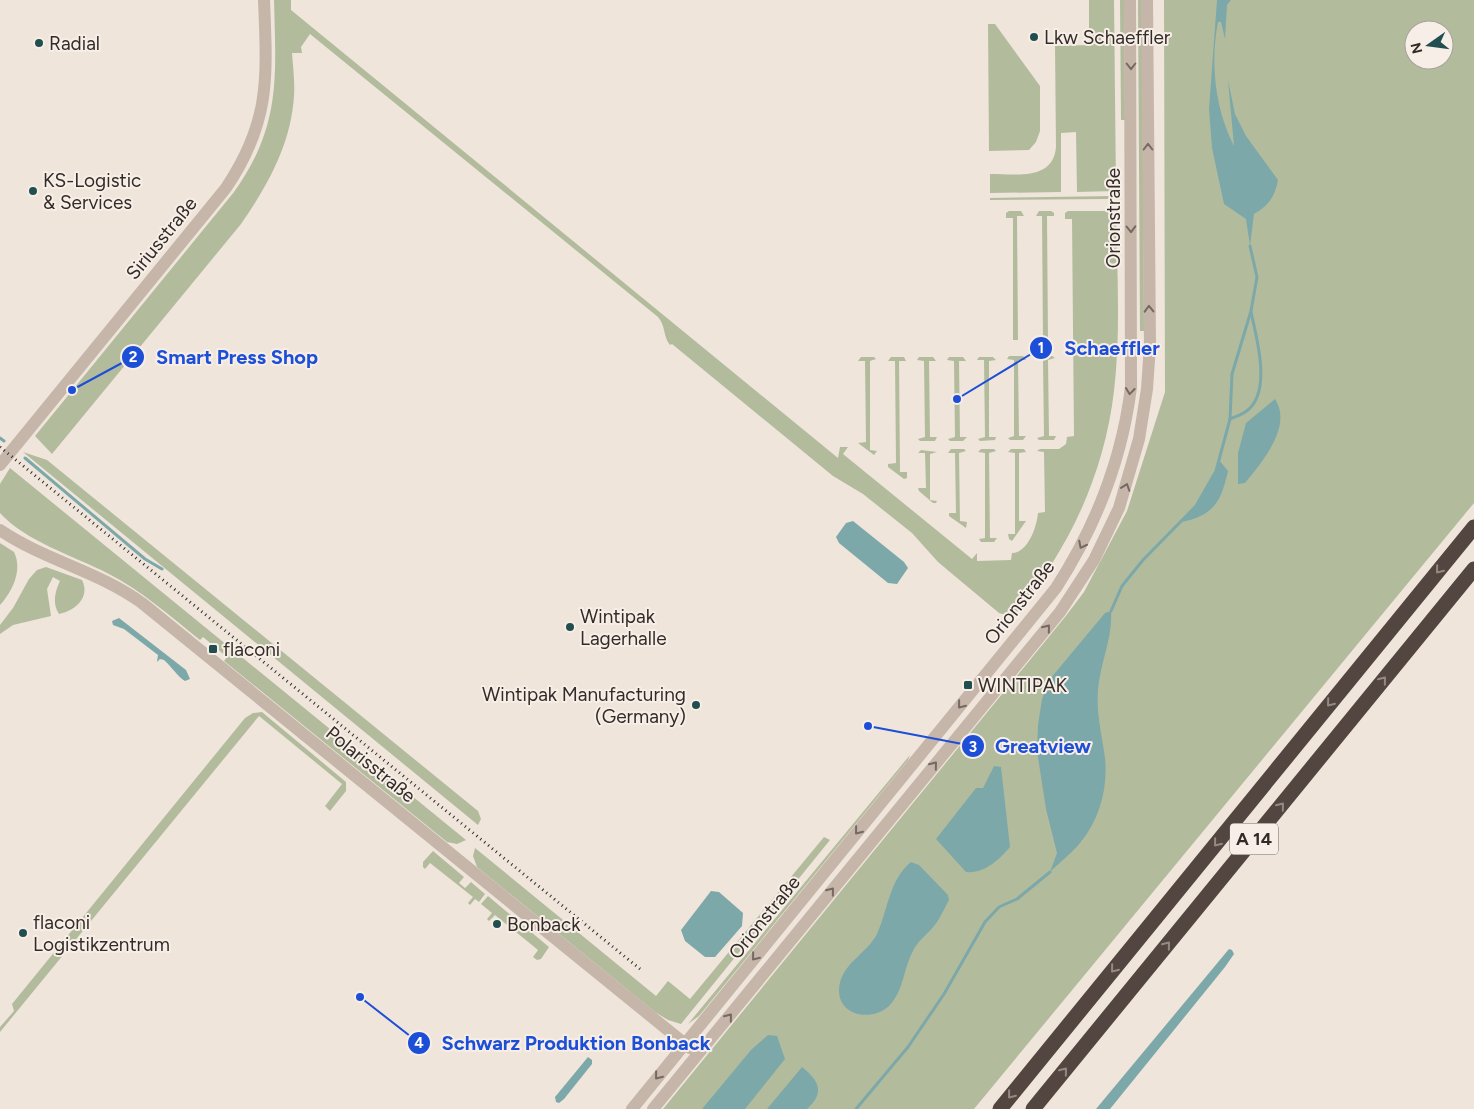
<svg xmlns="http://www.w3.org/2000/svg" width="1474" height="1109" font-family="Figtree,sans-serif">
<rect width="100%" height="100%" fill="#efe5db"/>
<g fill="#b2bc9d" fill-rule="evenodd">
<path d="M274,0h17v10l547,448 2,-11h8l-5,7 129,105 5,-6v8l34,-1 1,-7c16,0 25,-27 26,-40l7,-1 -1,-60 -7,-1 3,-2h19l7,-5 1,-7 7,-1 -2,-217h-7v-6l3,-2h48c1,59 5,121 -2,180 -10,85 -46,160 -101,226l-14,-4 -61,-51 -26,-29 -49,-39 -30,-18 -161,-132 -2,1c-7,-8 -4,-19 -12,-28l-348,-283 -9,13 1,6h-10c1,14 3,29 2,43 -3,48 -26,89 -53,128l-189,230 -17,-18 199,-244c47,-66 42,-114 40,-192z"/>
<path d="M1089,0h25l2,191 -39,1 -1,-60 -15,1v59l-71,1v-19c26,0 63,7 66,-27l-1,-101 34,-1z"/>
<path d="M1120,0h4l1,120h-4z"/>
<path d="M1138,0h4l2,331h-4z"/>
<path d="M1164,0h310v503l-500,606h-311l402,-492 19,-25 43,-81 38,-119zM1414,30h30v30h-30z"/>
<path d="M988,24h7l45,62v45l-4,11 -7,8 -40,1z"/>
<path d="M1114,196l-7,3 -117,1v-2z"/>
<path d="M1009,211h12l3,5h-7l1,124h-5v-122h-7v-5z"/>
<path d="M1039,211h12l3,2v3h-7l1,124h-5l-1,-124h-6z"/>
<path d="M1009,356h14l3,4h-8l1,76h7l-3,4h-13l-2,-2 6,-2v-76l-7,-1z"/>
<path d="M1040,356h12l3,2 -7,2 1,76h7l-2,4h-15l-2,-2 7,-2 -1,-76h-7z"/>
<path d="M861,357h13l2,2 -6,2v89l7,1 -3,4 -16,-12 8,-1 -1,-81h-7z"/>
<path d="M891,357h13l2,4h-7l1,111h7v6l-3,1 -16,-12v-3l8,-1 -1,-102h-7z"/>
<path d="M919,357h14l3,4h-7l1,76h7l-2,4h-15l-2,-2 7,-2 -1,-76 -7,-1z"/>
<path d="M949,357h14l3,4h-7l1,76h7l-4,4h-13l-2,-2 7,-2 -1,-76 -7,-1z"/>
<path d="M979,357h14l3,3 -7,1v76h7l-1,3 -15,1 -2,-2 7,-2 -1,-77h-7z"/>
<path d="M951,449h13l2,2 -7,2 1,68 7,1 -1,6 -17,-12v-3h7l-1,-60h-7z"/>
<path d="M981,449h13l2,2 -7,2 1,85h7l-3,4h-13l-2,-3 6,-1v-85l-7,-1z"/>
<path d="M1011,449h13l2,3 -7,1v68h7l-14,20 -3,-2 -1,-5h7v-81l-7,-1z"/>
<path d="M921,450l16,2 -7,2v46l7,1 -1,2h-3l-14,-12 -1,-3h8l-1,-35h-7z"/>
<path d="M23,452l24,8 431,351 3,8 -3,6z"/>
<path d="M10,468l456,372 -9,4 -10,-2 -223,-181 3,-4 -24,-20 -3,3c-30,-24 -59,-50 -93,-67 -33,-17 -82,-32 -107,-60v-29z"/>
<path d="M0,543l14,9c9,18 -2,40 -14,53z"/>
<path d="M46,567l36,13c9,18 -8,31 -23,34 -7,-10 -4,-23 1,-33l-7,-4 -6,12 4,27 -38,9 -13,9v-9l13,-17 16,-29 8,-9z"/>
<path d="M262,712l84,70v9l-16,20 -5,-5 17,-22 -83,-68 -259,316v-5l14,-16 -2,-7 233,-286 8,-5z"/>
<path d="M910,755l-2,5 -209,256 -11,8z"/>
<path d="M824,837l6,3 -149,184 -13,-4 -13,-8 -178,-145 -4,-11 2,-8 181,148 12,-15 22,18z"/>
<path d="M433,851l31,26 -5,6 6,5 6,-6 14,12 -6,8 -4,-3 -5,6 -2,-2 5,-6 -43,-34 -5,6 -2,-2v-5z"/>
<path d="M488,896l61,51 -8,12 -4,1 -4,-3 5,-7 -43,-35 -6,6 -2,-2 5,-6 -11,-9z"/>
</g>
<g fill="#7da8a9">
<path d="M1217,0h14l-4,5 -2,34 -4,-17h-3c-8,41 -3,87 16,124l-6,-66 7,34 11,22 32,44c-3,17 -10,26 -24,34l-4,32 -4,-27 -22,-15 -12,-56 -3,-39z"/>
<path d="M1275,399c18,27 -13,63 -30,84l-7,1v-31l8,-30z"/>
<path d="M1219,460l9,11c-7,31 -14,44 -46,51 15,-18 31,-39 37,-62z"/>
<path d="M853,521l51,41 4,6 -11,16 -9,-1 -49,-40 -3,-6 10,-14z"/>
<path d="M1111,611c2,27 -11,52 -13,79 -2,23 4,45 7,68 3,30 -5,61 -25,85 -8,10 -20,19 -30,29l7,-19 -11,-44 -9,-58 1,-26 4,-26 8,-20 55,-66z"/>
<path d="M119,618l67,52 4,9 -5,2c-7,-4 -14,-15 -21,-21l-4,-1 -3,3 1,-7 -34,-26 -11,-4 -1,-4z"/>
<path d="M994,766l7,1 9,80c-11,13 -26,27 -44,25l-30,-33 40,-51h7z"/>
<path d="M911,862l8,3 29,30 1,5c-5,9 -9,19 -15,26 -8,10 -17,15 -22,27 -9,18 -8,36 -22,52 -16,17 -52,12 -51,-16 2,-26 27,-34 38,-55 11,-24 12,-54 34,-72z"/>
<path d="M711,891l8,1 24,21 -1,13 -27,31h-10l-20,-16 -4,-11z"/>
<path d="M1229,949l3,1 2,4 -9,13 -115,142h-14z"/>
<path d="M768,1035l9,1 8,23 -40,50h-43l49,-59z"/>
<path d="M588,1057l4,3v4l-28,35 -5,4 -3,-1 -1,-5z"/>
<path d="M802,1067c16,13 24,25 5,42h-40z"/>
</g>
<g fill="none" stroke-linecap="round" stroke-linejoin="round">
<g stroke="#7da8a9" stroke-width="3">
<path d="M1230,419c7,-3 15,-5 20,-11 21,-21 6,-72 1,-96"/>
<path d="M0,438l4,3"/>
<path d="M25,458l120,101 17,10"/>
<path d="M1111,611l11,-25 21,-26 53,-54 20,-35 14,-52 2,-45 19,-63 6,-34 -7,-31"/>
<path d="M856,1109l52,-62 36,-53 41,-72 14,-15 18,-8 33,-27"/>
</g>
<g stroke="#c6b5a9" stroke-width="12">
<path d="M0,465l226,-277c45,-67 41,-111 38,-188"/>
<path d="M0,530c44,30 98,41 142,73l548,445"/>
<path d="M632,1109l424,-521c40,-62 66,-128 75,-201l-1,-387"/>
<path d="M653,1109l407,-497 34,-52 25,-52 20,-69 8,-50 3,-44 -3,-345"/>
</g>
<g stroke="#534540" stroke-width="15">
<path d="M1000,1109l474,-582"/>
<path d="M1033,1109l441,-540"/>
</g>
<path stroke="#332b28" stroke-width="3" stroke-dasharray="1 4" stroke-linecap="butt" d="M0,447l640,522"/>
</g>
<defs><path id="oneway-chevron" d="M-2-3.5L2.5 0L-2 3.5" fill="none" stroke-width="1.6" stroke-linecap="round" stroke-linejoin="round" transform="scale(1.25)"/></defs>
<g stroke="#756962">
<use href="#oneway-chevron" transform="translate(1131 66) rotate(90)"/>
<use href="#oneway-chevron" transform="translate(1148 147) rotate(-90)"/>
<use href="#oneway-chevron" transform="translate(1131 229) rotate(89)"/>
<use href="#oneway-chevron" transform="translate(1149 309) rotate(-91)"/>
<use href="#oneway-chevron" transform="translate(1130 391) rotate(96)"/>
<use href="#oneway-chevron" transform="translate(1126 487) rotate(-71)"/>
<use href="#oneway-chevron" transform="translate(1082 545) rotate(117)"/>
<use href="#oneway-chevron" transform="translate(1047 628) rotate(-51)"/>
<use href="#oneway-chevron" transform="translate(961 705) rotate(129)"/>
<use href="#oneway-chevron" transform="translate(934 765) rotate(-51)"/>
<use href="#oneway-chevron" transform="translate(858 831) rotate(129)"/>
<use href="#oneway-chevron" transform="translate(831 891) rotate(-51)"/>
<use href="#oneway-chevron" transform="translate(755 957) rotate(129)"/>
<use href="#oneway-chevron" transform="translate(729 1017) rotate(-51)"/>
<use href="#oneway-chevron" transform="translate(658 1076) rotate(129)"/>
</g>
<g stroke="#958983">
<use href="#oneway-chevron" transform="translate(1439 570) rotate(129)"/>
<use href="#oneway-chevron" transform="translate(1383 680) rotate(-51)"/>
<use href="#oneway-chevron" transform="translate(1330 703) rotate(129)"/>
<use href="#oneway-chevron" transform="translate(1281 806) rotate(-51)"/>
<use href="#oneway-chevron" transform="translate(1217 843) rotate(129)"/>
<use href="#oneway-chevron" transform="translate(1167 945) rotate(-51)"/>
<use href="#oneway-chevron" transform="translate(1114 969) rotate(129)"/>
<use href="#oneway-chevron" transform="translate(1064 1071) rotate(-51)"/>
<use href="#oneway-chevron" transform="translate(1011 1095) rotate(129)"/>
</g>
<g fill="#224e50" stroke="#f7efe7" stroke-width="2">
<circle cx="1034" cy="37" r="5"/>
<circle cx="39" cy="43" r="5"/>
<circle cx="33" cy="191" r="5"/>
<circle cx="570" cy="627" r="5"/>
<rect x="208" y="644" width="10" height="10" rx="2.5"/>
<rect x="963" y="680" width="10" height="10" rx="2.5"/>
<circle cx="696" cy="705" r="5"/>
<circle cx="497" cy="924" r="5"/>
<circle cx="23" cy="933" r="5"/>
</g>
<g text-anchor="middle" stroke-width="4" stroke-linejoin="round" paint-order="stroke">
<rect fill="#f7efe7" stroke="#6e6661" stroke-width="1" x="1230" y="823.5" width="48" height="31" rx="4"/>
<g font-size="18" font-weight="bold" fill="#332b28">
<text x="1254" y="845">A 14</text>
</g>
<g font-size="19" fill="#332b28" stroke="#f7efe7" text-anchor="start">
<text x="1044" y="44">Lkw Schaeffler</text>
<text x="49" y="50">Radial</text>
<text x="43" y="187">KS-Logistic<tspan x="43" dy="22">&amp; Services</tspan></text>
<text x="580" y="623">Wintipak<tspan x="580" dy="22">Lagerhalle</tspan></text>
<text x="223" y="656">flaconi</text>
<text x="978" y="692">WINTIPAK</text>
<text x="686" y="701" text-anchor="end">Wintipak Manufacturing<tspan x="686" dy="22">(Germany)</tspan></text>
<text x="33" y="929">flaconi<tspan x="33" dy="22">Logistikzentrum</tspan></text>
<text x="507" y="931">Bonback</text>
</g>
<g font-size="19" fill="#332b28" stroke="#f7efe7">
<text transform="translate(1113 218) rotate(-90)" y="7">Orionstraße</text>
<text transform="translate(161 238) rotate(-51)" y="7">Siriusstraße</text>
<text transform="translate(1019 602) rotate(-52)" y="7">Orionstraße</text>
<text transform="translate(371 764) rotate(39)" y="7">Polarisstraße</text>
<text transform="translate(764 917) rotate(-51)" y="7">Orionstraße</text>
</g>
</g>
<path fill="none" stroke="#1d4ed8" stroke-width="2" d="M957 399L1041 348M72 390L133 357M868 726L973 746M360 997L419 1043"/>
<g fill="#1d4ed8" stroke="#f7efe7" stroke-width="2">
<circle cx="957" cy="399" r="5"/>
<circle cx="72" cy="390" r="5"/>
<circle cx="868" cy="726" r="5"/>
<circle cx="360" cy="997" r="5"/>
<circle cx="1041" cy="348" r="12"/>
<circle cx="133" cy="357" r="12"/>
<circle cx="973" cy="746" r="12"/>
<circle cx="419" cy="1043" r="12"/>
</g>
<g font-size="15" text-anchor="middle" font-weight="bold" fill="#fff">
<text x="1041" y="353">1</text>
<text x="133" y="362">2</text>
<text x="973" y="752">3</text>
<text x="419" y="1048">4</text>
</g>
<g font-size="20" text-anchor="middle" font-weight="bold" fill="#1d4ed8" stroke="#f7efe7" stroke-width="4" stroke-linejoin="round" paint-order="stroke">
<text x="1112" y="355">Schaeffler</text>
<text x="237" y="364">Smart Press Shop</text>
<text x="1043" y="753">Greatview</text>
<text x="576" y="1050">Schwarz Produktion Bonback</text>
</g>
<g transform="translate(1429 45) rotate(256)"><circle r="24" fill="#f7efe7" stroke="#a9a19b"/>
<path d="M0-4L9 19L0 12L-9 19Z" fill="#224e50"/>
<text y="-8" font-size="14" font-weight="bold" text-anchor="middle" fill="#332b28">N</text>
</g>
</svg>
